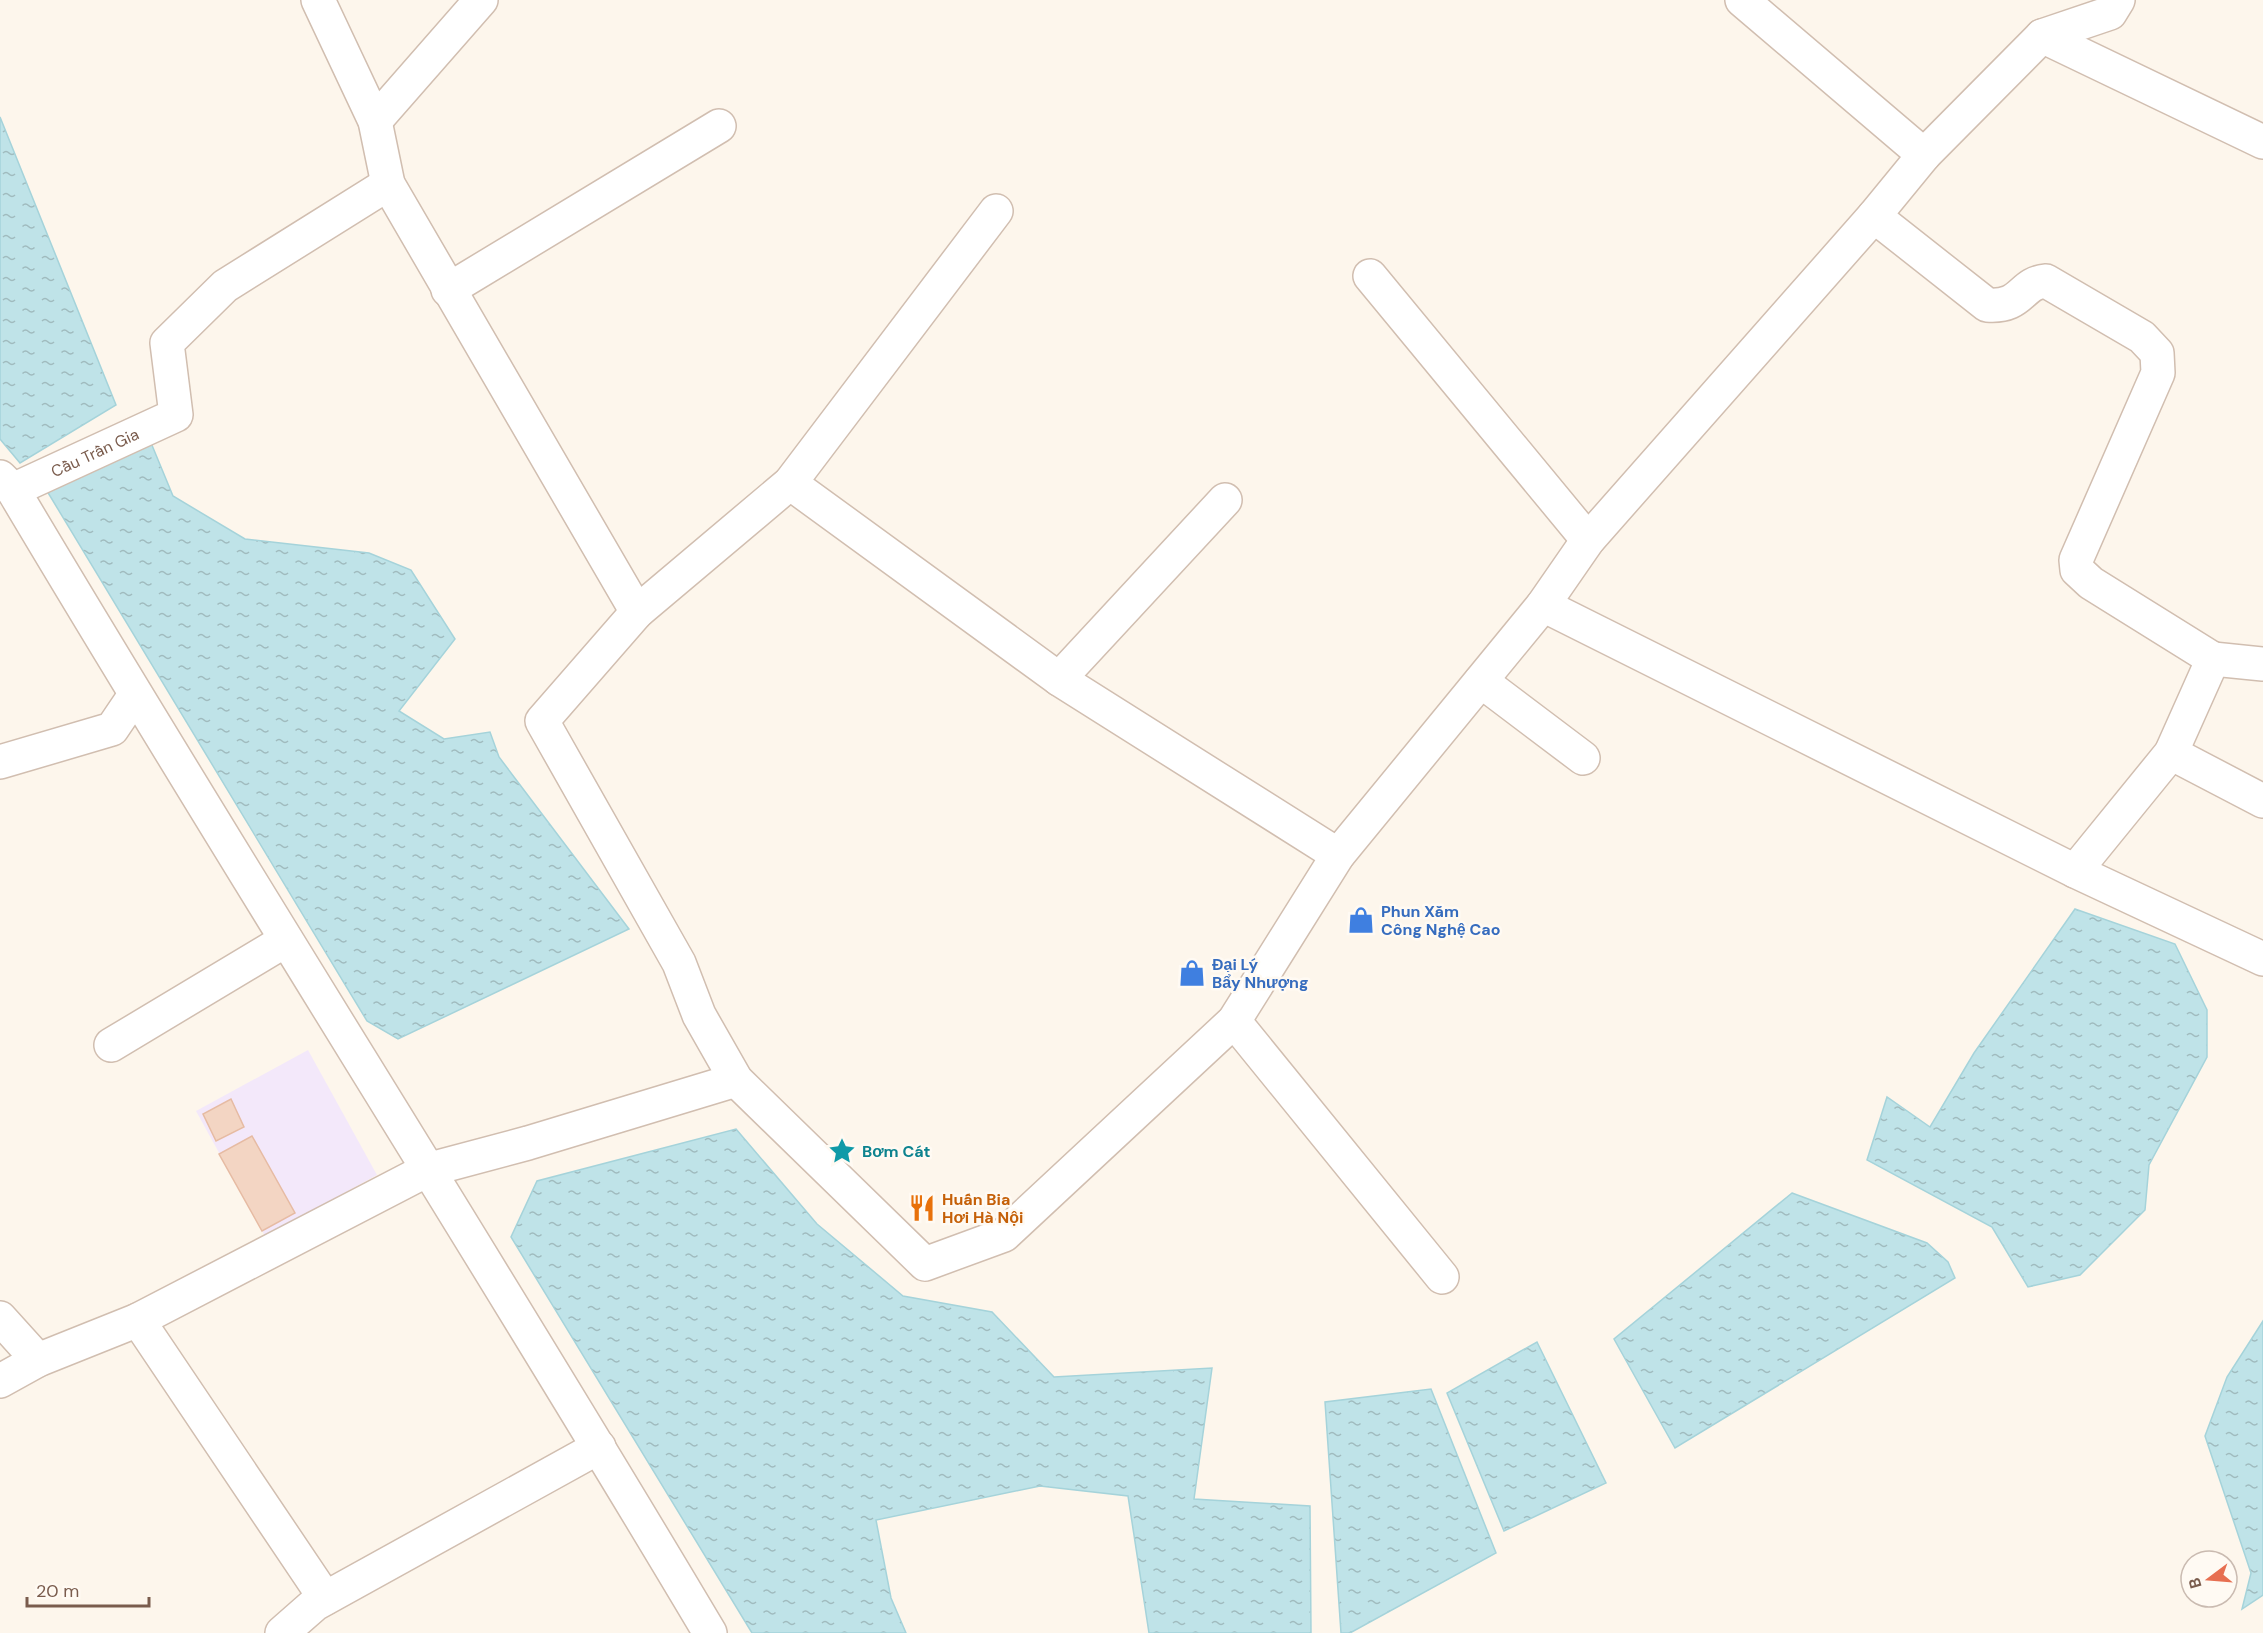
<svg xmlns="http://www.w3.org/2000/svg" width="2263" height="1633" font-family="'DM Sans',sans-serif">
<defs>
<pattern id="water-ripples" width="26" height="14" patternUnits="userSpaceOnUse" patternTransform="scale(1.5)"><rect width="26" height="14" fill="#bfe3e8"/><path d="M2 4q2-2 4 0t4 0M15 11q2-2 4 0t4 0" fill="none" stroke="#a0bbbe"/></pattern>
</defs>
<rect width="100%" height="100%" fill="#fdf6ec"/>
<path fill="#f3e8fa" d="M308,1050l69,125 -112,61 -69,-125z"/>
<g fill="url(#water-ripples)" stroke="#a5d3da" stroke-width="1.5">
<path d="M0,117l116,288 -96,58 -20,-24z"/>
<path d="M149,438l24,58 72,43 124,14 42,17 44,69 -56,72 45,28 46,-7 9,25 130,172 -231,110 -31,-18 -320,-530z"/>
<path d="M2075,909l100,35 32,66v47l-58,108 -4,45 -65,65 -52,12 -36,-60 -125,-67 20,-63 43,30 44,-74z"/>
<path d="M736,1129l81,95 86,72 89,16 62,65 158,-9 -18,131 116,7 1,127h-162l-21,-137 -88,-10 -164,34 15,78 15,35h-154l-241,-396 26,-56z"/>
<path d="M1792,1193l135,50 21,19 7,16 -280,170 -61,-109z"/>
<path d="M2263,1321v274l-21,14 9,-36 -46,-137 22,-59z"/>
<path d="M1537,1342l69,141 -102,48 -57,-138z"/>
<path d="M1431,1389l65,164 -146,80h-9l-16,-231z"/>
</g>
<g fill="#f3d5c3" stroke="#e6bba3" stroke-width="1.5">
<path d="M231,1099l13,28 -28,14 -13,-27z"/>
<path d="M252,1136l43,77 -33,18 -43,-77z"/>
</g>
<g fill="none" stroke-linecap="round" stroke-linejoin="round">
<defs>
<g id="minor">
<path d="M318,0l57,121 13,63 249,428"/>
<path d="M1742,0l182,155"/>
<path d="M2042,36l221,106"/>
<path d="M375,121l106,-121"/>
<path d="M996,211l-206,272 -153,129 -95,109 137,242 20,52 37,65 189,184 79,-29 230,-214 104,-166 205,-250 45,-65 286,-324 50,-61 118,-119 68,-23 8,-13"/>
<path d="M1874,216l113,89c36,3 33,-22 59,-24l96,56 15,16 1,20 -82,187 1,10 14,13 122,76 -42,94 -96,118"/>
<path d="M1370,276l218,264"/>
<path d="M448,290l271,-164"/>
<path d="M0,477l13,13c228,384 469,759 697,1143"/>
<path d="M790,483l269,196 279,176"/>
<path id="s1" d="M13,490l163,-75 -9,-72 58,-57 163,-102"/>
<path d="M1543,605l532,266 188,88"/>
<path d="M2213,659l50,5"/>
<path d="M1059,679l166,-179"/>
<path d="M1481,681l102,77"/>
<path d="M2171,753l92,48"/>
<path d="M0,762l112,-33 23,-34"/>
<path d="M1234,1021l208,256"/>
<path d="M111,1045l175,-105"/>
<path d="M0,1318l38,42"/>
<path d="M138,1320l187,278"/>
<path d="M0,1381l38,-21 100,-40 289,-150 101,-27 208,-63"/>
<path d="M282,1633l33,-29 284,-157"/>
</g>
</defs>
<use href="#minor" stroke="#d1beb0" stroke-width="36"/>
<use href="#minor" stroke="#fff" stroke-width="33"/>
</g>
<defs>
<symbol id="shop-bare" viewBox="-9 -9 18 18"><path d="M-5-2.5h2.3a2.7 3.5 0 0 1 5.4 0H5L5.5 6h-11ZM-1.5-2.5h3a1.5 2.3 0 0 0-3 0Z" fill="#3f7fe0" stroke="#fffaf3" stroke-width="2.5" paint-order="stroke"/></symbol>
<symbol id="sight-bare" viewBox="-9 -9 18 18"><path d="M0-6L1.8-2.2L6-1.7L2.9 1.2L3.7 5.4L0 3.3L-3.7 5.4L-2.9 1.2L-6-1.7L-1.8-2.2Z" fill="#0f9aa8" stroke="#fffaf3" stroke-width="2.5" paint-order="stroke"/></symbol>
<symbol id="restaurant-bare" viewBox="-9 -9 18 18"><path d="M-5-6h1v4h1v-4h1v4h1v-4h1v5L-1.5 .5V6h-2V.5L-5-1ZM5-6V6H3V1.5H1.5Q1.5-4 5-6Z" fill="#e8710a" stroke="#fffaf3" stroke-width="2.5" paint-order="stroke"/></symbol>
</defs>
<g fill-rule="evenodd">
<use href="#shop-bare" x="1342" y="901" width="38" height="38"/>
<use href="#shop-bare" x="1173" y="954" width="38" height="38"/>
<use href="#sight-bare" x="823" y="1132" width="38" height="38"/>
<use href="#restaurant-bare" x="903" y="1189" width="38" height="38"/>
</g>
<g text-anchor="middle" stroke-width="5" stroke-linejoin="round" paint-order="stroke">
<g font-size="16" fill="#7a5c4d" stroke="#fffaf3">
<text dy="6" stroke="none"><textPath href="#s1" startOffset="90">Cầu Trần Gia</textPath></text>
</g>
<g font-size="16" font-weight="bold" fill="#366cbe" stroke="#fffaf3" text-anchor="start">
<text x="1381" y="917">Phun Xăm<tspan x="1381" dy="18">Công Nghệ Cao</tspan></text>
<text x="1212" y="970">Đại Lý<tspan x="1212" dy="18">Bẩy Nhượng</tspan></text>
</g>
<g font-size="16" font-weight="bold" fill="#0d838f" stroke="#fffaf3" text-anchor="start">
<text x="862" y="1157">Bơm Cát</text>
</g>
<g font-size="16" font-weight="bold" fill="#c56008" stroke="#fffaf3" text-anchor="start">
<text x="942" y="1205">Huấn Bia<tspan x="942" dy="18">Hơi Hà Nội</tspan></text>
</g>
</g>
<g transform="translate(2209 1579) rotate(254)"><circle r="28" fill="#fffaf3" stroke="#cabbb1" stroke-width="1.5"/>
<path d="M0-4.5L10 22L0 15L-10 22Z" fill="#e76f51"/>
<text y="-9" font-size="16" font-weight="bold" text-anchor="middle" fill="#7a5c4d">B</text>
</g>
<path d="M27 1597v9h122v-9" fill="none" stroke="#7a5c4d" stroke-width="3"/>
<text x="36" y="1597" font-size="18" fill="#7a5c4d" stroke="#fffaf3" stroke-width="4.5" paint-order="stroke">20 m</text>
</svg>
